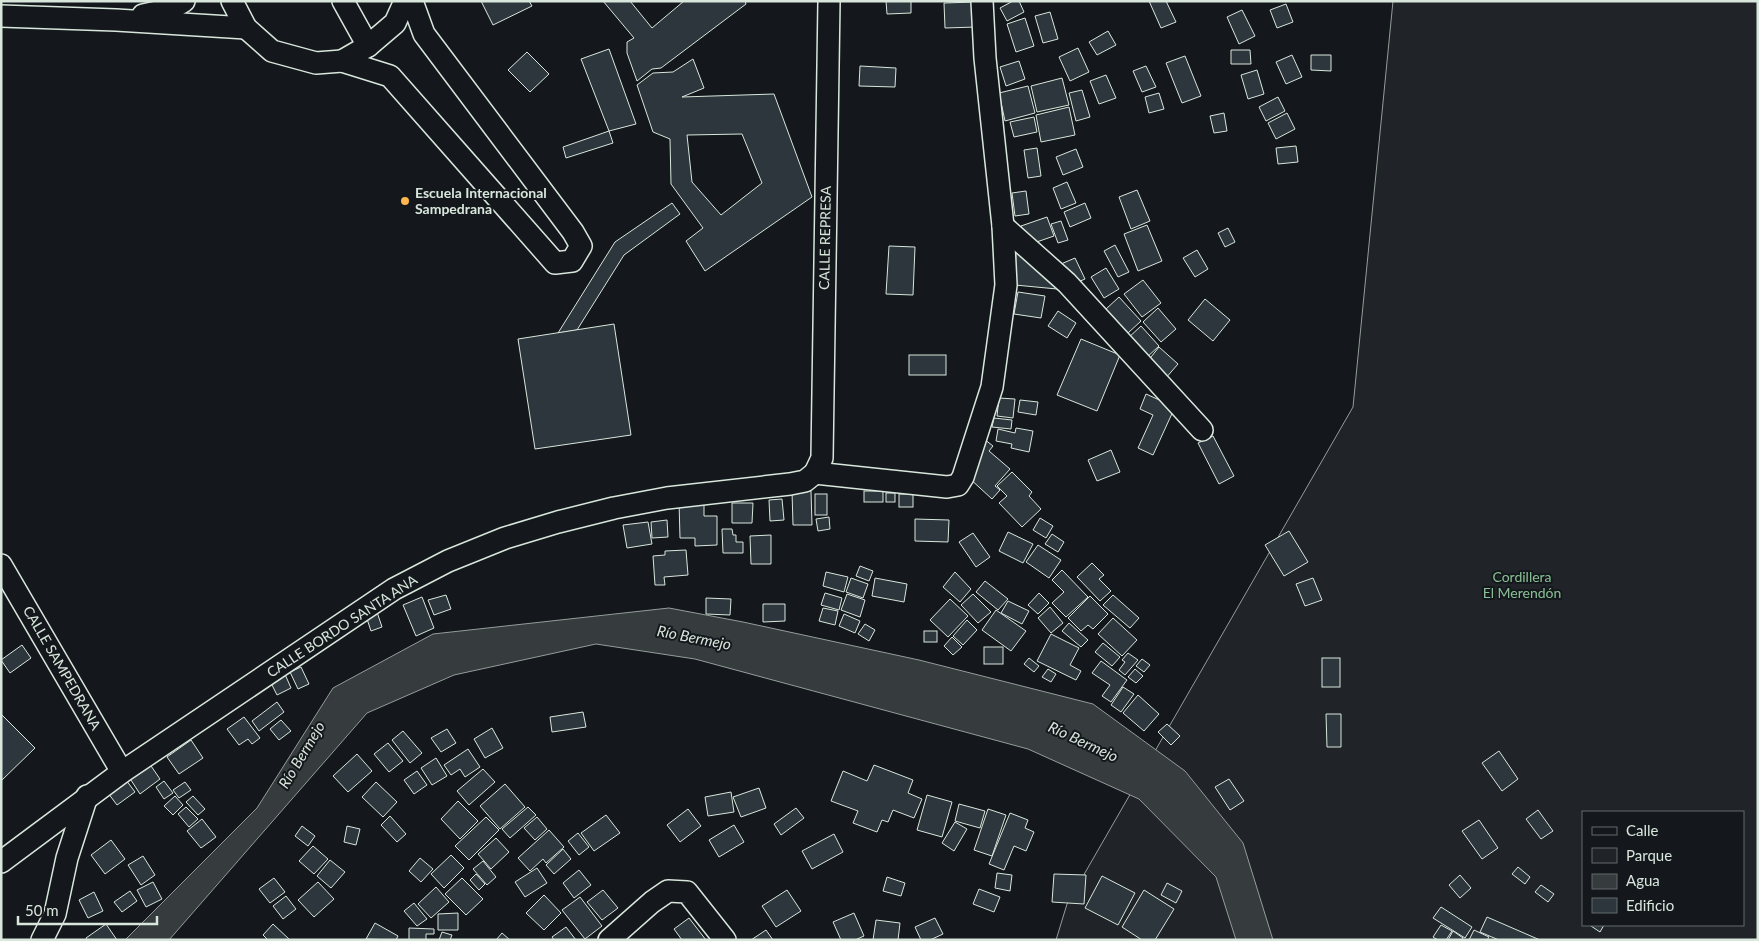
<svg xmlns="http://www.w3.org/2000/svg" width="1759" height="941" font-family="Lato,sans-serif">
<rect width="100%" height="100%" fill="#14181c"/>
<path fill="#202428" stroke="#939e99" fill-rule="evenodd" d="M1393,1h365v939h-702l11,-36 286,-497zM1583,812h160v113h-160z"/>
<path fill="#363b3e" stroke="#939e99" d="M669,608l74,14 176,38 174,44 92,67 58,72 30,97h-37l-20,-63 -77,-78 -111,-50 -333,-90 -99,-15 -142,31 -87,38 -198,227h-44l132,-132 76,-120 100,-54z"/>
<g fill="#2c363c" stroke="#d8e6dc" fill-rule="evenodd">
<path d="M481,1h48l3,5 -39,19z"/>
<path d="M603,1h27l22,27 32,-27h61l1,3 -85,64 -9,1 -15,12 -10,-28v-11l7,-4z"/>
<path d="M886,1h25v12l-24,1z"/>
<path d="M1013,1h6l5,11 -17,9 -7,-13z"/>
<path d="M1149,1h17l10,21 -15,6z"/>
<path d="M975,2l1,25 -31,1 -1,-25z"/>
<path d="M1286,4l7,18 -16,6 -7,-18z"/>
<path d="M1242,10l13,26 -16,8 -12,-27z"/>
<path d="M1050,12l8,27 -15,4 -8,-27z"/>
<path d="M1025,18l9,28 -18,6 -9,-28z"/>
<path d="M1108,31l8,14 -19,10 -8,-13z"/>
<path d="M1078,48l11,24 -19,9 -11,-24z"/>
<path d="M609,49l27,75 -27,7 -28,-72z"/>
<path d="M1231,50h19l1,14h-20z"/>
<path d="M527,52l22,22 -19,18 -22,-22z"/>
<path d="M1292,55l10,22 -16,7 -10,-22z"/>
<path d="M1311,55h20v16l-20,-1z"/>
<path d="M1185,56l16,40 -19,7 -16,-40z"/>
<path d="M693,59l11,29 -22,9 92,-3 38,103 -107,74 -19,-30 17,-13 -32,-44 -1,-45 -17,-7 -16,-47 16,-12 20,-1zM742,134l20,49 -41,32 -29,-33 -5,-47z"/>
<path d="M1019,61l6,18 -19,7 -6,-19z"/>
<path d="M860,66l36,2 -1,19 -36,-1z"/>
<path d="M1146,66l10,21 -14,5 -9,-21z"/>
<path d="M1257,70l7,24 -16,5 -7,-24z"/>
<path d="M1106,75l10,23 -17,6 -9,-23z"/>
<path d="M1062,78l7,27 -32,7 -6,-26z"/>
<path d="M1028,86l7,27 -30,8 -6,-28z"/>
<path d="M1082,90l8,27 -14,4 -7,-28z"/>
<path d="M1159,93l5,16 -15,4 -4,-16z"/>
<path d="M1278,97l7,14 -19,10 -7,-14z"/>
<path d="M1069,107l6,28 -34,7 -5,-27z"/>
<path d="M1224,113l3,18 -13,2 -4,-17z"/>
<path d="M1287,113l8,16 -19,10 -8,-16z"/>
<path d="M1034,117l3,15 -23,5 -4,-15z"/>
<path d="M609,131l4,12 -47,15 -3,-11z"/>
<path d="M1296,146l2,16 -20,2 -2,-16z"/>
<path d="M1037,148l4,28 -13,2 -4,-28z"/>
<path d="M1076,149l7,18 -20,8 -7,-18z"/>
<path d="M1067,182l9,21 -15,6 -8,-21z"/>
<path d="M1137,190l13,31 -19,8 -12,-32z"/>
<path d="M1026,191l3,23 -14,2 -3,-23z"/>
<path d="M672,203l8,11 -56,41 -47,75 -19,3 57,-91z"/>
<path d="M1085,203l6,15 -21,9 -6,-15z"/>
<path d="M1047,217l7,19 -26,9 -7,-19z"/>
<path d="M1061,221l7,19 -10,3 -7,-19z"/>
<path d="M1147,225l15,36 -24,10 -14,-37z"/>
<path d="M1228,228l7,14 -10,5 -7,-14z"/>
<path d="M1016,244l41,45 -42,-4z"/>
<path d="M1115,245l14,27 -11,5 -14,-26z"/>
<path d="M889,246l26,1 -2,48 -27,-1z"/>
<path d="M1197,250l11,19 -13,8 -12,-19z"/>
<path d="M1075,258l10,21 -14,6 -10,-21z"/>
<path d="M1106,268l13,21 -15,9 -13,-21z"/>
<path d="M1143,280l18,23 -19,14 -18,-23z"/>
<path d="M1018,292l27,4 -4,22 -27,-4z"/>
<path d="M1119,297l22,24 -13,12 -22,-24z"/>
<path d="M1205,299l25,21 -17,21 -25,-21z"/>
<path d="M1158,308l18,21 -15,13 -18,-20z"/>
<path d="M1058,311l18,12 -9,15 -19,-12z"/>
<path d="M614,324l17,111 -96,14 -17,-110z"/>
<path d="M1141,326l18,20 -14,13 -18,-20z"/>
<path d="M1081,339l39,16 -23,56 -40,-16z"/>
<path d="M1159,347l19,17 -13,15 -18,-17z"/>
<rect x="909" y="355" width="37" height="20"/>
<path d="M1146,394l29,13 -22,48 -15,-7 15,-33 -13,-6z"/>
<path d="M999,398l16,1 -2,19 -16,-2z"/>
<path d="M1020,400l18,2 -2,13 -18,-3z"/>
<path d="M994,418l18,2 -1,9 -19,-2z"/>
<path d="M1016,428l17,3 -4,21 -18,-4 1,-4 -16,-3 2,-12 17,4z"/>
<path d="M1213,436l21,40 -15,8 -21,-41z"/>
<path d="M984,439l9,7 -4,5 21,18 -15,17 5,4 -8,9 -24,-22z"/>
<path d="M1111,450l9,22 -23,9 -9,-21z"/>
<path d="M1012,472l20,20 -3,4 12,13 -19,18 -23,-24 8,-7 -10,-10z"/>
<path d="M792,491h19l1,34h-19z"/>
<rect x="864" y="491" width="19" height="11"/>
<rect x="886" y="493" width="9" height="9"/>
<rect x="815" y="494" width="12" height="21"/>
<rect x="899" y="494" width="14" height="13"/>
<path d="M782,499l2,21 -14,1 -1,-21z"/>
<path d="M679,501h25v15h13v29l-22,1v-8h-15z"/>
<path d="M732,503h21l-1,20h-20z"/>
<path d="M829,517l1,12 -12,2 -2,-12z"/>
<path d="M1040,518l13,8 -7,12 -13,-8z"/>
<path d="M915,519l34,1 -1,22 -33,-1z"/>
<path d="M667,520l1,17 -16,1 -1,-16z"/>
<path d="M648,522l4,22 -25,4 -4,-23z"/>
<path d="M722,529h10l1,6h3v7h7v11h-20z"/>
<path d="M1289,531l19,31 -24,14 -19,-31z"/>
<path d="M1008,532l25,12 -10,19 -24,-12z"/>
<path d="M973,533l17,24 -14,10 -17,-25z"/>
<path d="M1052,534l12,8 -6,10 -13,-8z"/>
<path d="M771,535v29h-20l-1,-28z"/>
<path d="M1038,545l23,15 -12,18 -23,-16z"/>
<path d="M686,550l2,25 -24,2 1,8h-10l-2,-29 12,-1v-4z"/>
<path d="M1092,563l12,12 -5,4 12,12 -11,10 -23,-24z"/>
<path d="M860,566l13,5 -4,10 -13,-5z"/>
<path d="M1062,570l26,27 -22,20 -14,-14 12,-11 -12,-12z"/>
<path d="M826,572l22,5 -4,15 -21,-6z"/>
<path d="M955,572l16,17 -11,13 -17,-15z"/>
<path d="M851,578l17,6 -5,14 -17,-6z"/>
<path d="M875,578l32,6 -3,18 -32,-6z"/>
<path d="M1313,578l9,22 -17,6 -9,-22z"/>
<path d="M985,581l23,18 -10,11 -22,-18z"/>
<path d="M825,593l17,5 -3,12 -18,-5z"/>
<path d="M1039,593l10,10 -11,11 -10,-9z"/>
<path d="M847,594l18,6 -5,17 -19,-7z"/>
<path d="M973,594l18,18 -13,11 -17,-18z"/>
<path d="M446,595l5,14 -17,6 -6,-15z"/>
<path d="M1113,595l26,23 -9,10 -27,-23z"/>
<path d="M1090,596l18,18 -15,15 -5,-4 -7,6 -13,-13z"/>
<path d="M422,597l12,31 -18,8 -13,-31z"/>
<path d="M706,598l25,1 -1,16 -24,-1z"/>
<path d="M950,599l18,17 -20,21 -18,-17z"/>
<path d="M1008,601l21,10 -7,13 -21,-11z"/>
<path d="M763,604h22v17l-22,1z"/>
<path d="M1050,607l13,16 -12,10 -13,-15z"/>
<path d="M823,608l15,3 -3,14 -16,-4z"/>
<path d="M376,609l6,18 -11,4 -6,-18z"/>
<path d="M996,610l30,21 -15,20 -29,-21z"/>
<path d="M844,614l16,7 -5,12 -16,-7z"/>
<path d="M1113,618l24,22 -15,16 -24,-22z"/>
<path d="M967,620l10,10 -14,15 -10,-9z"/>
<path d="M1069,623l19,17 -7,7 -19,-16z"/>
<path d="M865,624l10,6 -6,11 -11,-7z"/>
<rect x="924" y="631" width="13" height="11"/>
<path d="M1051,634l28,14 -9,17 11,6 -5,9 -39,-19z"/>
<path d="M952,637l10,10 -9,8 -9,-9z"/>
<path d="M1103,643l17,14 -8,9 -17,-14z"/>
<path d="M22,645l9,13 -21,15 -9,-13z"/>
<rect x="984" y="647" width="19" height="17"/>
<path d="M1128,653l10,7 -13,15 -6,-5 6,-8 -3,-2z"/>
<path d="M1029,658l10,8 -5,6 -10,-8z"/>
<rect x="1322" y="658" width="18" height="29"/>
<path d="M1142,659l8,6 -6,7 -8,-6z"/>
<path d="M1101,661l26,19 -16,22 -9,-6 8,-11 -18,-12z"/>
<path d="M301,667l8,17 -11,5 -8,-17z"/>
<path d="M1048,669l8,5 -5,8 -9,-5z"/>
<path d="M1135,669l8,7 -7,7 -8,-6z"/>
<path d="M284,672l7,16 -14,7 -8,-16z"/>
<path d="M1123,687l11,7 -13,18 -10,-7z"/>
<path d="M1138,695l21,19 -15,17 -21,-18z"/>
<path d="M277,702l7,10 -25,19 -7,-10z"/>
<path d="M583,712l3,15 -34,5 -2,-15z"/>
<path d="M1,714l34,34 -34,33z"/>
<path d="M1326,714h15v33h-14z"/>
<path d="M244,717l16,21 -8,6 -4,-5 -9,6 -12,-16z"/>
<path d="M281,720l10,11 -12,9 -9,-11z"/>
<path d="M1167,724l13,12 -9,9 -13,-13z"/>
<path d="M492,728l11,20 -18,10 -11,-19z"/>
<path d="M447,729l9,14 -15,9 -10,-14z"/>
<path d="M403,731l19,22 -12,10 -18,-23z"/>
<path d="M191,740l12,18 -24,16 -12,-17z"/>
<path d="M388,743l15,18 -14,11 -15,-18z"/>
<path d="M468,749l12,18 -15,10 -5,-8 -9,6 -7,-10z"/>
<path d="M1499,751l19,28 -16,12 -20,-28z"/>
<path d="M357,754l15,17 -24,21 -15,-16z"/>
<path d="M436,758l11,18 -15,9 -11,-17z"/>
<path d="M149,763l11,16 -20,15 -11,-17z"/>
<path d="M874,765l39,15 -5,13 14,6 -8,19 -21,-8 -5,12 -6,-2 -5,12 -24,-9 5,-12 -27,-10 12,-30 24,10z"/>
<path d="M483,769l12,13 -26,23 -12,-14z"/>
<path d="M417,771l10,14 -13,9 -10,-14z"/>
<path d="M1229,779l15,22 -14,9 -15,-23z"/>
<path d="M126,780l9,12 -18,13 -9,-12z"/>
<path d="M164,781l9,12 -9,6 -8,-12z"/>
<path d="M185,782l6,8 -12,8 -6,-8z"/>
<path d="M376,782l21,20 -14,15 -21,-20z"/>
<path d="M505,784l20,23 -25,22 -20,-23z"/>
<path d="M759,788l7,20 -25,9 -8,-20z"/>
<path d="M731,792l3,20 -26,4 -3,-19z"/>
<path d="M927,795l25,7 -10,35 -25,-7z"/>
<path d="M175,796l8,9 -10,10 -9,-9z"/>
<path d="M193,796l12,13 -7,6 -12,-13z"/>
<path d="M458,801l20,20 -18,18 -19,-20z"/>
<path d="M959,804l26,7 -5,17 -25,-7z"/>
<path d="M186,807l12,12 -9,8 -11,-13z"/>
<path d="M528,807l8,8 -26,23 -8,-9z"/>
<path d="M796,808l8,10 -23,17 -7,-11z"/>
<path d="M688,809l13,17 -21,16 -13,-17z"/>
<path d="M988,809l18,6 -14,41 -18,-6z"/>
<path d="M1538,810l15,21 -12,8 -15,-20z"/>
<path d="M1010,813l18,7 -3,8 9,4 -8,19 -12,-5 -10,24 -15,-6z"/>
<path d="M606,815l14,18 -26,18 -13,-18z"/>
<path d="M390,816l16,18 -9,8 -16,-17z"/>
<path d="M486,817l13,13 -30,30 -14,-14z"/>
<path d="M537,817l10,12 -12,11 -11,-12z"/>
<path d="M202,819l14,18 -15,11 -14,-17z"/>
<path d="M1479,820l19,28 -16,11 -20,-28z"/>
<path d="M955,822l12,7 -13,22 -12,-8z"/>
<path d="M734,825l10,17 -25,15 -10,-17z"/>
<path d="M302,826l13,10 -7,10 -13,-10z"/>
<path d="M347,826l13,3 -4,16 -12,-3z"/>
<path d="M549,830l15,17 -18,16 -3,-4 -13,12 -12,-13z"/>
<path d="M578,833l11,14 -10,8 -11,-14z"/>
<path d="M834,834l9,18 -31,17 -10,-18z"/>
<path d="M496,838l13,14 -18,17 -13,-15z"/>
<path d="M111,840l14,19 -20,15 -14,-19z"/>
<path d="M313,846l15,13 -14,15 -15,-13z"/>
<path d="M563,849l8,10 -17,15 -8,-9z"/>
<path d="M451,855l13,13 -20,20 -13,-14z"/>
<path d="M143,856l12,19 -14,10 -13,-20z"/>
<path d="M420,858l13,11 -12,13 -12,-11z"/>
<path d="M330,860l15,12 -14,16 -14,-12z"/>
<path d="M483,861l13,16 -9,8 -14,-16z"/>
<path d="M1518,867l12,10 -5,7 -13,-10z"/>
<path d="M537,868l10,15 -22,14 -10,-15z"/>
<path d="M579,870l12,15 -17,13 -11,-15z"/>
<path d="M997,873l15,2 -2,16 -15,-3z"/>
<path d="M476,874l9,10 -6,6 -9,-10z"/>
<path d="M1054,874l32,1 -2,29 -32,-2z"/>
<path d="M1460,875l11,13 -11,10 -11,-13z"/>
<path d="M1102,876l33,17 -17,32 -33,-17z"/>
<path d="M887,877l18,6 -4,13 -18,-5z"/>
<path d="M274,878l11,14 -15,11 -11,-14z"/>
<path d="M462,878l21,21 -17,16 -21,-21z"/>
<path d="M153,882l9,17 -16,8 -9,-17z"/>
<path d="M318,882l16,17 -20,18 -16,-17z"/>
<path d="M1167,883l15,8 -6,12 -15,-8z"/>
<path d="M1541,885l13,9 -6,8 -13,-10z"/>
<path d="M436,887l13,15 -18,16 -13,-14z"/>
<path d="M979,889l21,8 -6,15 -21,-8z"/>
<path d="M603,890l15,18 -16,12 -15,-18z"/>
<path d="M787,890l14,21 -25,16 -14,-21z"/>
<path d="M1144,890l30,19 -19,31h-13l-20,-13z"/>
<path d="M130,891l7,10 -15,11 -8,-10z"/>
<path d="M94,892l9,19 -15,7 -9,-18z"/>
<path d="M544,895l17,18 -17,17 -18,-17z"/>
<path d="M286,896l10,13 -13,10 -10,-13z"/>
<path d="M580,897l22,29 -17,13 -23,-29z"/>
<path d="M414,903l13,16 -10,7 -13,-15z"/>
<path d="M1441,907l31,20 -7,11 -32,-20z"/>
<path d="M458,913v17h-20v-16z"/>
<path d="M854,913l10,23 -9,4h-14l-8,-18z"/>
<path d="M1487,917l53,23h-41l-19,-8z"/>
<path d="M689,918l17,22h-24l-8,-11z"/>
<path d="M935,918l8,16 -13,6h-9l-6,-13z"/>
<path d="M876,920l24,3 -2,17h-25z"/>
<path d="M375,923l23,13 -2,4 -30,-1z"/>
<path d="M106,924l11,16h-30l-1,-2z"/>
<path d="M273,924l17,16h-22l-5,-5z"/>
<path d="M1441,925l11,6 -6,9h-8l-5,-3z"/>
<path d="M1591,925h13l-4,7 -9,-6z"/>
<path d="M566,927l10,13h-22l-2,-3z"/>
<path d="M409,928l25,1v5h-8v6h-17z"/>
<path d="M766,930l7,10h-22z"/>
<path d="M1474,930l15,7 -2,3h-18z"/>
<path d="M1453,931l10,7 -1,2h-14z"/>
<path d="M442,932l10,3 -2,5h-11z"/>
<path d="M502,933l8,7h-14z"/>
</g>
<g fill="none" stroke-linecap="round" stroke-linejoin="round">
<defs>
<g id="minor">
<path d="M232,1l14,27 26,23 44,12 26,-2 48,15 165,187 17,-2 9,-15 -8,-14 -149,-198 -12,-33"/>
<path d="M343,1l25,45"/>
<path d="M143,15l28,-6 13,-8"/>
<path d="M1,16l115,4 130,8"/>
<path d="M342,61l26,-15 27,-23 10,-22"/>
<path d="M1003,226l64,57 135,147"/>
<path d="M815,473l132,14 11,-2 5,-8 29,-90 14,-102 -3,-59 -18,-168 -3,-57"/>
<path d="M815,473l7,-15 7,-457"/>
<path d="M1,565l121,207"/>
<path d="M1,862l121,-90 272,-183 54,-28 57,-23 53,-16 56,-14 53,-10 123,-14 15,-3 10,-8"/>
<path d="M42,940l13,-26 12,-56 20,-62"/>
<path d="M609,940l43,-38 16,-11 19,1 38,48"/>
</g>
</defs>
<use href="#minor" stroke="#d8e6dc" stroke-width="24"/>
<use href="#minor" stroke="#14181c" stroke-width="21"/>
</g>
<circle fill="#ffb74d" stroke="#14181c" stroke-width="2" cx="405" cy="201" r="5"/>
<g text-anchor="middle" stroke-width="4" stroke-linejoin="round" paint-order="stroke">
<g font-size="14" font-weight="bold" fill="#d8e6dc" stroke="#14181c" text-anchor="start">
<text x="415" y="198">Escuela Internacional<tspan x="415" dy="16">Sampedrana</tspan></text>
</g>
<g font-size="14" fill="#d8e6dc" stroke="#14181c">
<text transform="translate(825 238) rotate(-89)" y="5">CALLE REPRESA</text>
<text transform="translate(342 626) rotate(-33)" y="5">CALLE BORDO SANTA ANA</text>
<text transform="translate(62 668) rotate(60)" y="5">CALLE SAMPEDRANA</text>
</g>
<g font-size="14" fill="#8ac095" stroke="#14181c">
<text x="1522" y="582">Cordillera<tspan x="1522" dy="16">El Merendón</tspan></text>
</g>
<g font-size="15" font-style="italic" fill="#d8e6dc" stroke="#14181c">
<text transform="translate(694 638) rotate(11)" y="5">Río Bermejo</text>
<text transform="translate(1083 742) rotate(25)" y="5">Río Bermejo</text>
<text transform="translate(302 755) rotate(-59)" y="5">Río Bermejo</text>
</g>
</g>
<rect width="1759" height="941" fill="none" stroke="#d8e6dc" stroke-width="5"/>
<rect x="1582" y="811" width="162" height="115" fill="#14181c" stroke="#626a69"/>
<rect x="1592" y="827" width="25" height="8" fill="#14181c" stroke="#626a69"/>
<text x="1626" y="836" font-size="15" fill="#d8e6dc">Calle</text>
<rect x="1592" y="848" width="25" height="15" fill="#202428" stroke="#626a69"/>
<text x="1626" y="861" font-size="15" fill="#d8e6dc">Parque</text>
<rect x="1592" y="874" width="25" height="15" fill="#363b3e" stroke="#626a69"/>
<text x="1626" y="886" font-size="15" fill="#d8e6dc">Agua</text>
<rect x="1592" y="898" width="25" height="15" fill="#2c363c" stroke="#626a69"/>
<text x="1626" y="911" font-size="15" fill="#d8e6dc">Edificio</text>
<path d="M18 916v8h139v-8" fill="none" stroke="#d8e6dc" stroke-width="2.5"/>
<text x="25" y="916" font-size="15" fill="#d8e6dc" stroke="#14181c" stroke-width="4" paint-order="stroke">50 m</text>
</svg>
